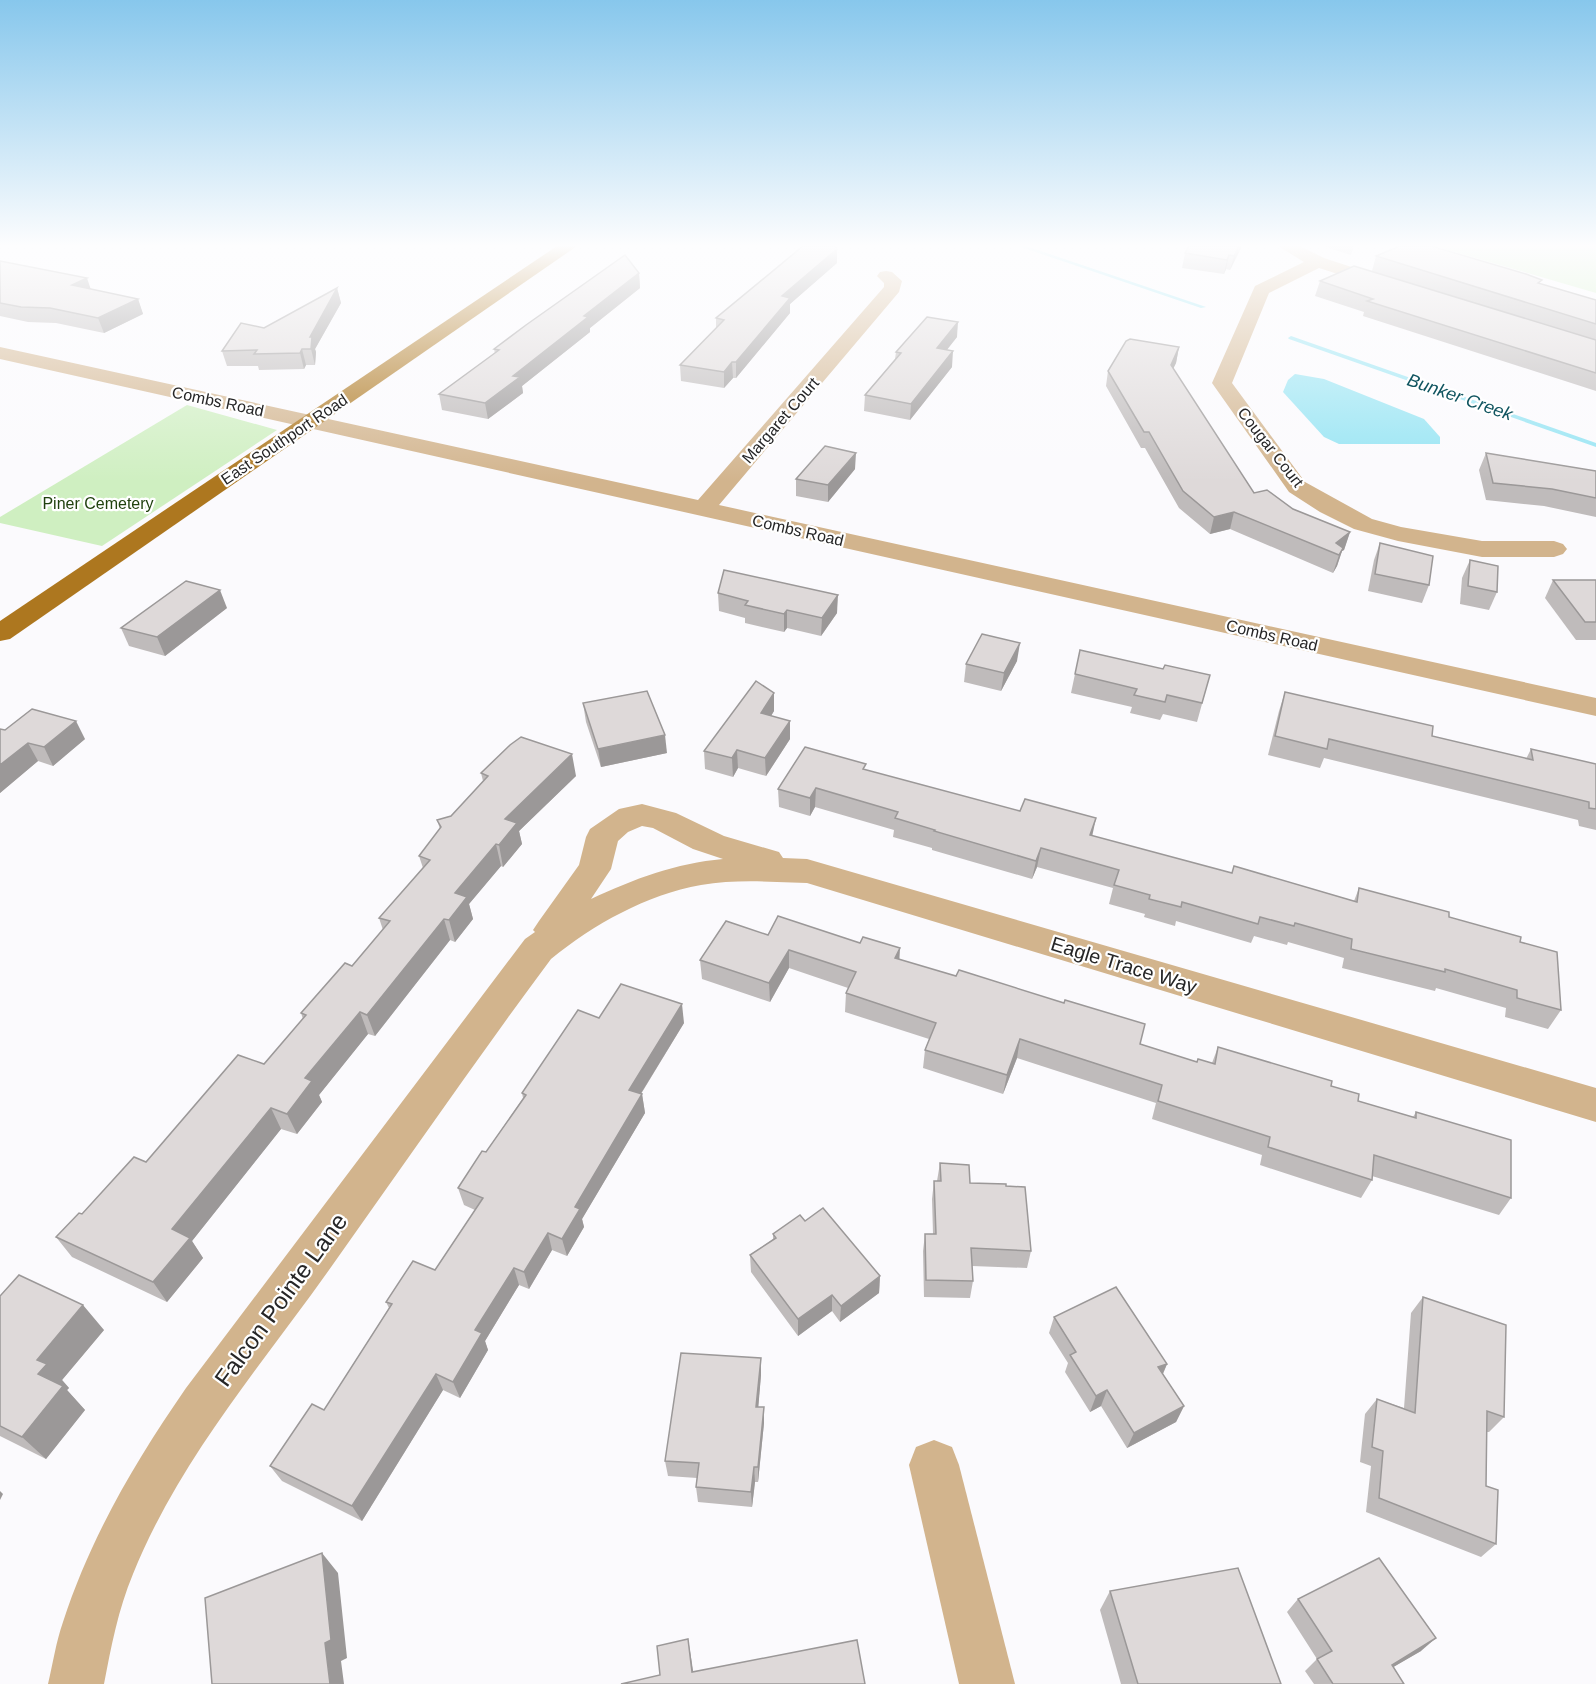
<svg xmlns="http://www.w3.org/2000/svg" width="1596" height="1684" font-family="Arial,sans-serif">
<rect width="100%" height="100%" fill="#fbfafd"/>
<g fill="#cfefc1">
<path d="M1434,246h162v47l-151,-44z"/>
<path d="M187,405l90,25 -175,116 -102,-23v-6z"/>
</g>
<path fill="#95e4f3" d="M1295,374l29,5 100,40 16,18v7h-101l-15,-7 -41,-45 5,-12z"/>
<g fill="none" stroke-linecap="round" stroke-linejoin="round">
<g fill="#95e4f3" fill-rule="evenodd">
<path d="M1018,246h8l180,61 -5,1z"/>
<path d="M1291,336l305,107v4l-307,-108 -1,-1z"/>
</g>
<g fill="#d2b48d" fill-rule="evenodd">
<path d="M1278,246h22l24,12 67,22 3,4 -3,4 -6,1 -66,-21 -50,25 -37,90 73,99 67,37 29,8 81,14h72l9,3 4,5 -4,5 -9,3h-72l-84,-16 -44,-12 -34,-17 -31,-20 -77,-109 43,-97 49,-24z"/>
<path d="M886,271l6,1 10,9 -3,11 -180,213 877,193v18l-1596,-357v-12l698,153 186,-213v-4l-7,-7 3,-4z"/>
<path d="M642,804l34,9 48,23 55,16 4,6 24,1 789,229v34l-789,-239c-35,-1 -71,-4 -106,2 -55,10 -107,39 -150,74 -76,102 -148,207 -222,311 -69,97 -151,192 -196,304 -15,36 -22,73 -29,110h-56c5,-21 8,-42 15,-62 28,-86 72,-160 123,-234l339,-449 10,-7 -2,-2 6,-9 40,-56 7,-28 4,-8 29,-20zM642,826l11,2 40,21 30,10c-47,4 -89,20 -132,40l20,-30 7,-28 10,-9z"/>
<path d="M934,1440l18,7 7,18 56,219h-56l-50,-219 7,-18z"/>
</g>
<path fill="#ad771f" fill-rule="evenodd" d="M557,246h20l-567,393 -10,2v-20z"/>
</g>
<g fill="#bfbbbb">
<path d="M1189,246h53l-12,24 -4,-1 -2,5 -42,-6 3,-15z"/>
<path d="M1325,246h29l-3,9 -23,-7z"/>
<path d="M837,249v14l-47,41v9l-54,65h-3l-9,10 -43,-7 -1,-16 36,-37v-10z"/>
<path d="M1376,256l165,28 55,16v91l-233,-75 1,-4 -49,-16 5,-15 52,-10z"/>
<path d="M0,261l91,28 47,10 5,15 -39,19 -48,-10 -28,-1 -28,-6z"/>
<path d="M639,273l1,15 -50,40v4l-68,54 1,7 -35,26 -46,-9 -3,-16 56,-40 -1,-5z"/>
<path d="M337,288l4,15 -26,46 1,3 -1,13h-9l-2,4 -45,1 -1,-4h-31l-5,-15z"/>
<path d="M957,337l-11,13 6,17 -42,53 -46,-9 1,-16 30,-36 1,-7z"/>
<path d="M1179,347l-3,16 -3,6 81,124 39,16 57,23 -6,18 -2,1 -5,15 -4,7 -103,-44 -20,5 -31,-26 -34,-60h-4l-35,-62 2,-15z"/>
<path d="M1486,453l110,18v46l-52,-11 -58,-6 -7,-30z"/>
<path d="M855,469l-27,33 -32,-6v-17z"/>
<path d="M1380,543l49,42 -7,18 -54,-12 6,-31z"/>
<path d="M1470,560l27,32 -8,18 -29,-6 2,-26z"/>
<path d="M1553,580h43v60h-20l-31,-42z"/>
<path d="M718,593l119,20 -16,23 -34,-8 -3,4 -39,-9v-5l-26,-7z"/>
<path d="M227,608l-62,48 -36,-10 -8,-18z"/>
<path d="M1017,661l-16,30 -37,-9 2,-18z"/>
<path d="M1163,669l47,6 -13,47 -34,-8 -3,6 -30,-7 2,-6 -61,-14 4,-19z"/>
<path d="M1285,692l147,44 94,23 5,-10 65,15v66l-17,-4 -1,-6 -254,-62 -4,10 -52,-13 11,-44z"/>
<path d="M774,693v18l-3,5 19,23 -24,37 -28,-8 -5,9 -28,-8 -1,-18z"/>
<path d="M583,703l84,50 -66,14 -15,-45z"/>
<path d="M0,729l5,1 80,9 -32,27 -15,-5 -38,32z"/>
<path d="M866,770l226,66 140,37 2,-7 120,35 5,-13 90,29 71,25 41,68 -13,19 -43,-12 1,-9 -70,-20 -1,3 -93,-23 2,-10 -56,-16 -1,3 -33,-9 -3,7 -75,-22 -1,5 -31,-9 1,-3 -36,-10 4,-16 -76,-21 -5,12 -100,-29v-2l-39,-11 1,-7 -79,-23 -5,9 -31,-9 -1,-18z"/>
<path d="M481,773l95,3 -57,55 3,13 -19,23 -2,-1 -32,38 4,15 -18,23 -5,-2 -75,96 -7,-2 -49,61 3,7 -25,32 -16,-5 -89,112 11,17 -36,44 -95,-45 -16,-20 26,-23 64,-52 118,-98 39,-45 -2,-6 51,-47 31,-36 -4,-12 44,-50 -4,-12 21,-27 -3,-9 14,-4 32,-35z"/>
<path d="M768,935l92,8 39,16 241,85 57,18 15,1 6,-16 113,39 27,15 55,16 3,-5 95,86 -12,17 -127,-39v4l-11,18 -101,-33 2,-10 -110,-36 4,-16 -139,-45 -14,36 -80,-26 2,-18 4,-11 -84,-27 1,-19 2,-5 -59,-20 -19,34 -68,-23 -2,-19z"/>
<path d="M599,1018l85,5 -43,71h1l3,19 -63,106 2,8 -17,29 -15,-6 -23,39 -10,-4 -34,56 3,9 -28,48 -17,-8 -81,131 -80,-40 -12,-15 54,-56 65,-102 -3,-6 49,-32 40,-60 -11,-5 -6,-17 28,-36 37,-54 -1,-5z"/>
<path d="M940,1163l30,20 36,3 25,65 -4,17 -55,-2 1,15 -3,17 -46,-1 -1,-46 2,-17h8l-1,-35 2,-18h3z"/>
<path d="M805,1221l75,55 -1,17 -39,29 -8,-11 -34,25 -47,-64 -1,-17 23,-16v-5z"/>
<path d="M0,1296l104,34 -42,50 7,8 -2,2 18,20 -39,49 -46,-23z"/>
<path d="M1423,1297l81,120 -15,15h-2l-1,54 10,58 -15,13 -115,-45 5,-46 -11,-4 5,-48 12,-15 27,9 7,-95z"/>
<path d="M1054,1317l113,47 -4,10 21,32 -8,16 -49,26 -26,-42 -11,6 -25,-40 3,-9 -19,-30z"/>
<path d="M761,1358v17l-3,32 6,16 -6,59h-3l-3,25 -54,-5 -2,-15 1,-9 -29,-2 -3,-15z"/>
<path d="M1110,1591l171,93h-160l-21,-74z"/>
<path d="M1298,1599l123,52 -28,16 11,17h-90l-9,-13 12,-12 -30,-47z"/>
</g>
<g fill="#9b9898">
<path d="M1239,246h3l-12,24 4,-14z"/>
<path d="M837,249v14l-47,41v9l-54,65v-16l46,-66z"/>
<path d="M1229,255l-3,14 -2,5 3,-14z"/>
<path d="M639,273l1,15 -50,40v4l-68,54 1,7 -35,26 -3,-16 28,-27 71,-60z"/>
<path d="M87,278l5,15 -20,-8z"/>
<path d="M337,288l4,15 -26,46 1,3 -1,13 -4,-16 -1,-12z"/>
<path d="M138,299l5,15 -39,19 -6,-15z"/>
<path d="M958,322l-1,15 -21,27 1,-16z"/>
<path d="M1179,347l-3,16 -9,18 4,-16z"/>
<path d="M302,349l4,16 -2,4 -4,-16z"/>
<path d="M953,351l-1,16 -42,53 1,-16z"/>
<path d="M732,362l1,16 -9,10v-16z"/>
<path d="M856,453l-1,16 -27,33v-17z"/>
<path d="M1234,512l-4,17 -20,5 4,-17z"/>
<path d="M1350,532l-6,18 -2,1 -5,15 -4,7 6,-18 -3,-12z"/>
<path d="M220,590l7,18 -62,48 -8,-19z"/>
<path d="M838,595l-1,18 -16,23 1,-18z"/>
<path d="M787,610v18l-3,4v-18z"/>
<path d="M1020,643l-3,18 -16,30 3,-18z"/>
<path d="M774,693v18l-13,21v-19z"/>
<path d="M76,721l9,18 -32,27 -9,-19z"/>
<path d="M790,721v18l-24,37 -1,-18z"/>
<path d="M665,735l2,18 -66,14 -3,-18z"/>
<path d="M28,743l10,18 -38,32v-28z"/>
<path d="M737,750l1,18 -5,9 -1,-19z"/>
<path d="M572,754l4,22 -57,55 3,13 -19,23 -4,-22 6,-26z"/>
<path d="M816,788l-1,19 -5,9v-18z"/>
<path d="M1096,818l-4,19 -2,-2z"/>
<path d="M496,844l5,22 -32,38 4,15 -18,23 -6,-22 6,-27z"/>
<path d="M1041,848l-4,19 -5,12 4,-18z"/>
<path d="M444,919l6,21 -75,96 -8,-21z"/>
<path d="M900,948l-1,19 -4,-9z"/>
<path d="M789,950v18l-19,34 -1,-19z"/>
<path d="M682,1004l2,19 -52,85 -3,-18z"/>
<path d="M360,1012l8,22 -49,61 3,7 -25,32 -10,-20 18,-36z"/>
<path d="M1020,1039l-3,19 -14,36 4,-19z"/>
<path d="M642,1094l3,19 -63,106 2,8 -17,29 -5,-17 13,-32z"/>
<path d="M271,1108l10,21 -89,112 11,17 -36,44 -14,-20 19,-53z"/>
<path d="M548,1233l4,17 -23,39 -5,-17z"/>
<path d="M514,1268l5,17 -34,56 3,9 -28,48 -7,-16 22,-52z"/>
<path d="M880,1276l-1,17 -39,29 1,-16z"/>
<path d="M832,1295v16l-34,25v-17z"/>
<path d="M83,1305l21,25 -42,50 7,8 -2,2 18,20 -39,49 -24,-22 16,-63 -1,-14z"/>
<path d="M761,1358v17l-4,48 -1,-16z"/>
<path d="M1167,1364l-7,16 -2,-13z"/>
<path d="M436,1374l7,16 -81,131 -10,-15z"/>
<path d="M1107,1390l-6,16 -11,6 6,-16z"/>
<path d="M1184,1406l-8,16 -49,26 7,-15z"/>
<path d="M764,1407v16l-6,59v-15z"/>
<path d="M754,1467l1,15 -3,25 -1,-15z"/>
<path d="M0,1491l3,3 -3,6z"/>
<path d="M322,1553l16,20 9,85 -6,3 3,23h-14l-5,-41z"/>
<path d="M1436,1638l-15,13 -43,25 14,-11z"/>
<path d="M688,1639l3,18 4,27 -3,-12z"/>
</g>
<g fill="#ded9d9" stroke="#9b9898" stroke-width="1.5">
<path d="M803,246h32l2,3 -55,47 8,2 -54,64h-4l-8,10 -44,-7 44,-45 -8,-2z"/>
<path d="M1189,246h50l-5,10 -5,-1 -2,5 -42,-7z"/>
<path d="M1400,246h31l95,28 16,6 -4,3 58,17v24l-220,-68z"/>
<path d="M625,255l14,18 -55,43 4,1 -75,59 7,1 -35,26 -46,-9 60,-44 -5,-1 32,-24z"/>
<path d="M0,261l87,17 -15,7 66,14 -40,19 -48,-10 -29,-1 -21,-4z"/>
<path d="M1354,266l242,74v33l-229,-72 6,-2 -53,-18z"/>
<path d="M337,288l-27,49h2l-1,12h-9l-2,4 -46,1 3,-4 -35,1 19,-28 23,5z"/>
<path d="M927,317l31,5 -21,26 16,3 -42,53 -46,-9 36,-42 -5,-1z"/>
<path d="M1130,339l49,8 -8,18 83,128 13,-3 26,19 57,23 -14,11 7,5 -4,7 -105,-43 -20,5 -31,-26 -34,-59h-5l-36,-61 18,-30z"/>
<path d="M825,446l31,7 -28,32 -32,-6z"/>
<path d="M1486,453l110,18v27l-44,-9 -59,-6z"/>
<path d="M1380,543l53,13 -4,29 -54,-11z"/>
<path d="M1470,560l28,6 -1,26 -29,-6z"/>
<path d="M724,570l114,25 -16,23 -35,-8 -3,4 -39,-9 3,-4 -30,-8z"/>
<path d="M1553,580h43v42h-11z"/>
<path d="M186,581l34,9 -63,47 -36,-9z"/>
<path d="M982,634l38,9 -16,30 -38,-9z"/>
<path d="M1080,650l83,19 2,-4 45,10 -8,28 -35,-8 -2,7 -31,-7 3,-6 -62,-15z"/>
<path d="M756,681l18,12 -13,20 29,8 -25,37 -28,-8 -5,8 -28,-7z"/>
<path d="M647,691l18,44 -67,14 -15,-46z"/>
<path d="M1285,692l148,34 -1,10 101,24 -2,-11 65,15v45l-7,-1v-6l-260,-63 -2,10 -52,-13z"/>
<path d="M32,709l44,12 -32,26 -16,-4 -28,22v-36l5,1z"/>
<path d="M521,737l51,17 -67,65 12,4 -18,22 -3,-1 -41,49 12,4 -18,23 -5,-1 -77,96 -7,-3 -55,66 7,3 -25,33 -16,-6 -99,121 18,9 -37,44 -97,-45 23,-24 3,1 52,-57 12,5 92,-107 26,9 42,-49 -5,-2 44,-50 7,3 38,-45 -11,-3 51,-58 -11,-4 22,-29 -4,-7 14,-4 37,-40 -7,-3 29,-28z"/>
<path d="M805,747l61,17 -3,5 157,42 5,-12 71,19 -6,17 142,38 2,-7 123,36 2,-14 90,24v5l72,20 -1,5 37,10 4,58 -44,-12v-8l-72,-21v3l-94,-23 1,-10 -57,-16 -1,3 -34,-9 -2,7 -76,-22 -1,5 -32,-8 1,-4 -36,-10 5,-15 -78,-22 -5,13 -102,-30 1,-1 -40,-12 3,-6 -82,-24 -6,10 -32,-9z"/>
<path d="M778,916l82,27 3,-6 37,11 -5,10 61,18 3,-6 105,33 1,-3 80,24 -5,20 57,18 1,-3 17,5 3,-17 114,34 -1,5 28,8 -1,7 58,17v-6l95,28v58l-137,-43 -2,25 -104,-33 2,-10 -112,-36 4,-16 -142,-46 -13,36 -82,-25 11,-27 -90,-30 10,-21 -67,-22 -20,33 -69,-23 26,-39 42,14z"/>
<path d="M621,984l61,20 -53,86 13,4 -67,113 5,2 -18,30 -14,-6 -24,39 -10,-4 -39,62 7,3 -29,49 -17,-8 -84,132 -82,-40 42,-62 12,6 68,-106 -6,-2 27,-41 22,9 48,-72 -25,-10 24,-37 4,1 40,-57 -4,-2 56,-83 21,8z"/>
<path d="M940,1163l29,2 1,18 36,1v2l19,1 6,64 -60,-3 2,33 -47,-1 -1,-46h11l-2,-53h7z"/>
<path d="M823,1208l57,68 -39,30 -9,-11 -34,24 -48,-64 26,-17 -3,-4 27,-19 5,6z"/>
<path d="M19,1275l64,30 -46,55 10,4 -9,10 25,12 -41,51 -22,-11v-130z"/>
<path d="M1116,1287l51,77 -9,3 26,39 -50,27 -27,-43 -11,6 -26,-41 6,-3 -22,-35z"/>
<path d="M1423,1297l83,28 -2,92 -17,-6 -1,75 12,4 -2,54 -117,-46 4,-47 -11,-4 5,-48 38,14z"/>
<path d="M681,1353l80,5 -5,49h8l-6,60h-4l-3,25 -55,-5 3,-24 -34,-2z"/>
<path d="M322,1553l9,87 -6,3 5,41h-118l-7,-86z"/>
<path d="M1379,1558l57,80 -44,27 12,19h-71l-16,-25 15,-8 -34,-52z"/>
<path d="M1238,1568l43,116h-143l-28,-93z"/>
<path d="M688,1639l4,33 165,-32 8,44h-244l39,-9 -3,-29z"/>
</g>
<linearGradient id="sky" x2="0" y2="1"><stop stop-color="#87c7ec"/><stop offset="0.51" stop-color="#fdfdfe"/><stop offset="1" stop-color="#fdfdfe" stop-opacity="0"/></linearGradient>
<rect width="1596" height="482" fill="url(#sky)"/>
<g text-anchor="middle" stroke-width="4.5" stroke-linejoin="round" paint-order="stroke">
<g font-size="16" fill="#262627" stroke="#fff">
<text transform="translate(218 401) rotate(12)" y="6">Combs Road</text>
<text transform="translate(780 420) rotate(-49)" y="6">Margaret Court</text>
<text transform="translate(284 439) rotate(-34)" y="6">East Southport Road</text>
<text transform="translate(1271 447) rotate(52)" y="6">Cougar Court</text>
<text transform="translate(798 530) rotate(13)" y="6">Combs Road</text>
<text transform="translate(1272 635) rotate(13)" y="6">Combs Road</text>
</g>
<g font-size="16" fill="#20410e" stroke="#fff">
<text x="98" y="509">Piner Cemetery</text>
</g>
<g font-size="18" font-style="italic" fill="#115560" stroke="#fff">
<text transform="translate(1460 397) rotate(19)" y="6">Bunker Creek</text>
</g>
<g font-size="20" fill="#262627" stroke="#fff">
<text transform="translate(1124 965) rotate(17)" y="7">Eagle Trace Way</text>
</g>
<g font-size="24" fill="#262627" stroke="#fff">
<text transform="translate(281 1300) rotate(-54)" y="8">Falcon Pointe Lane</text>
</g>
</g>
</svg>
